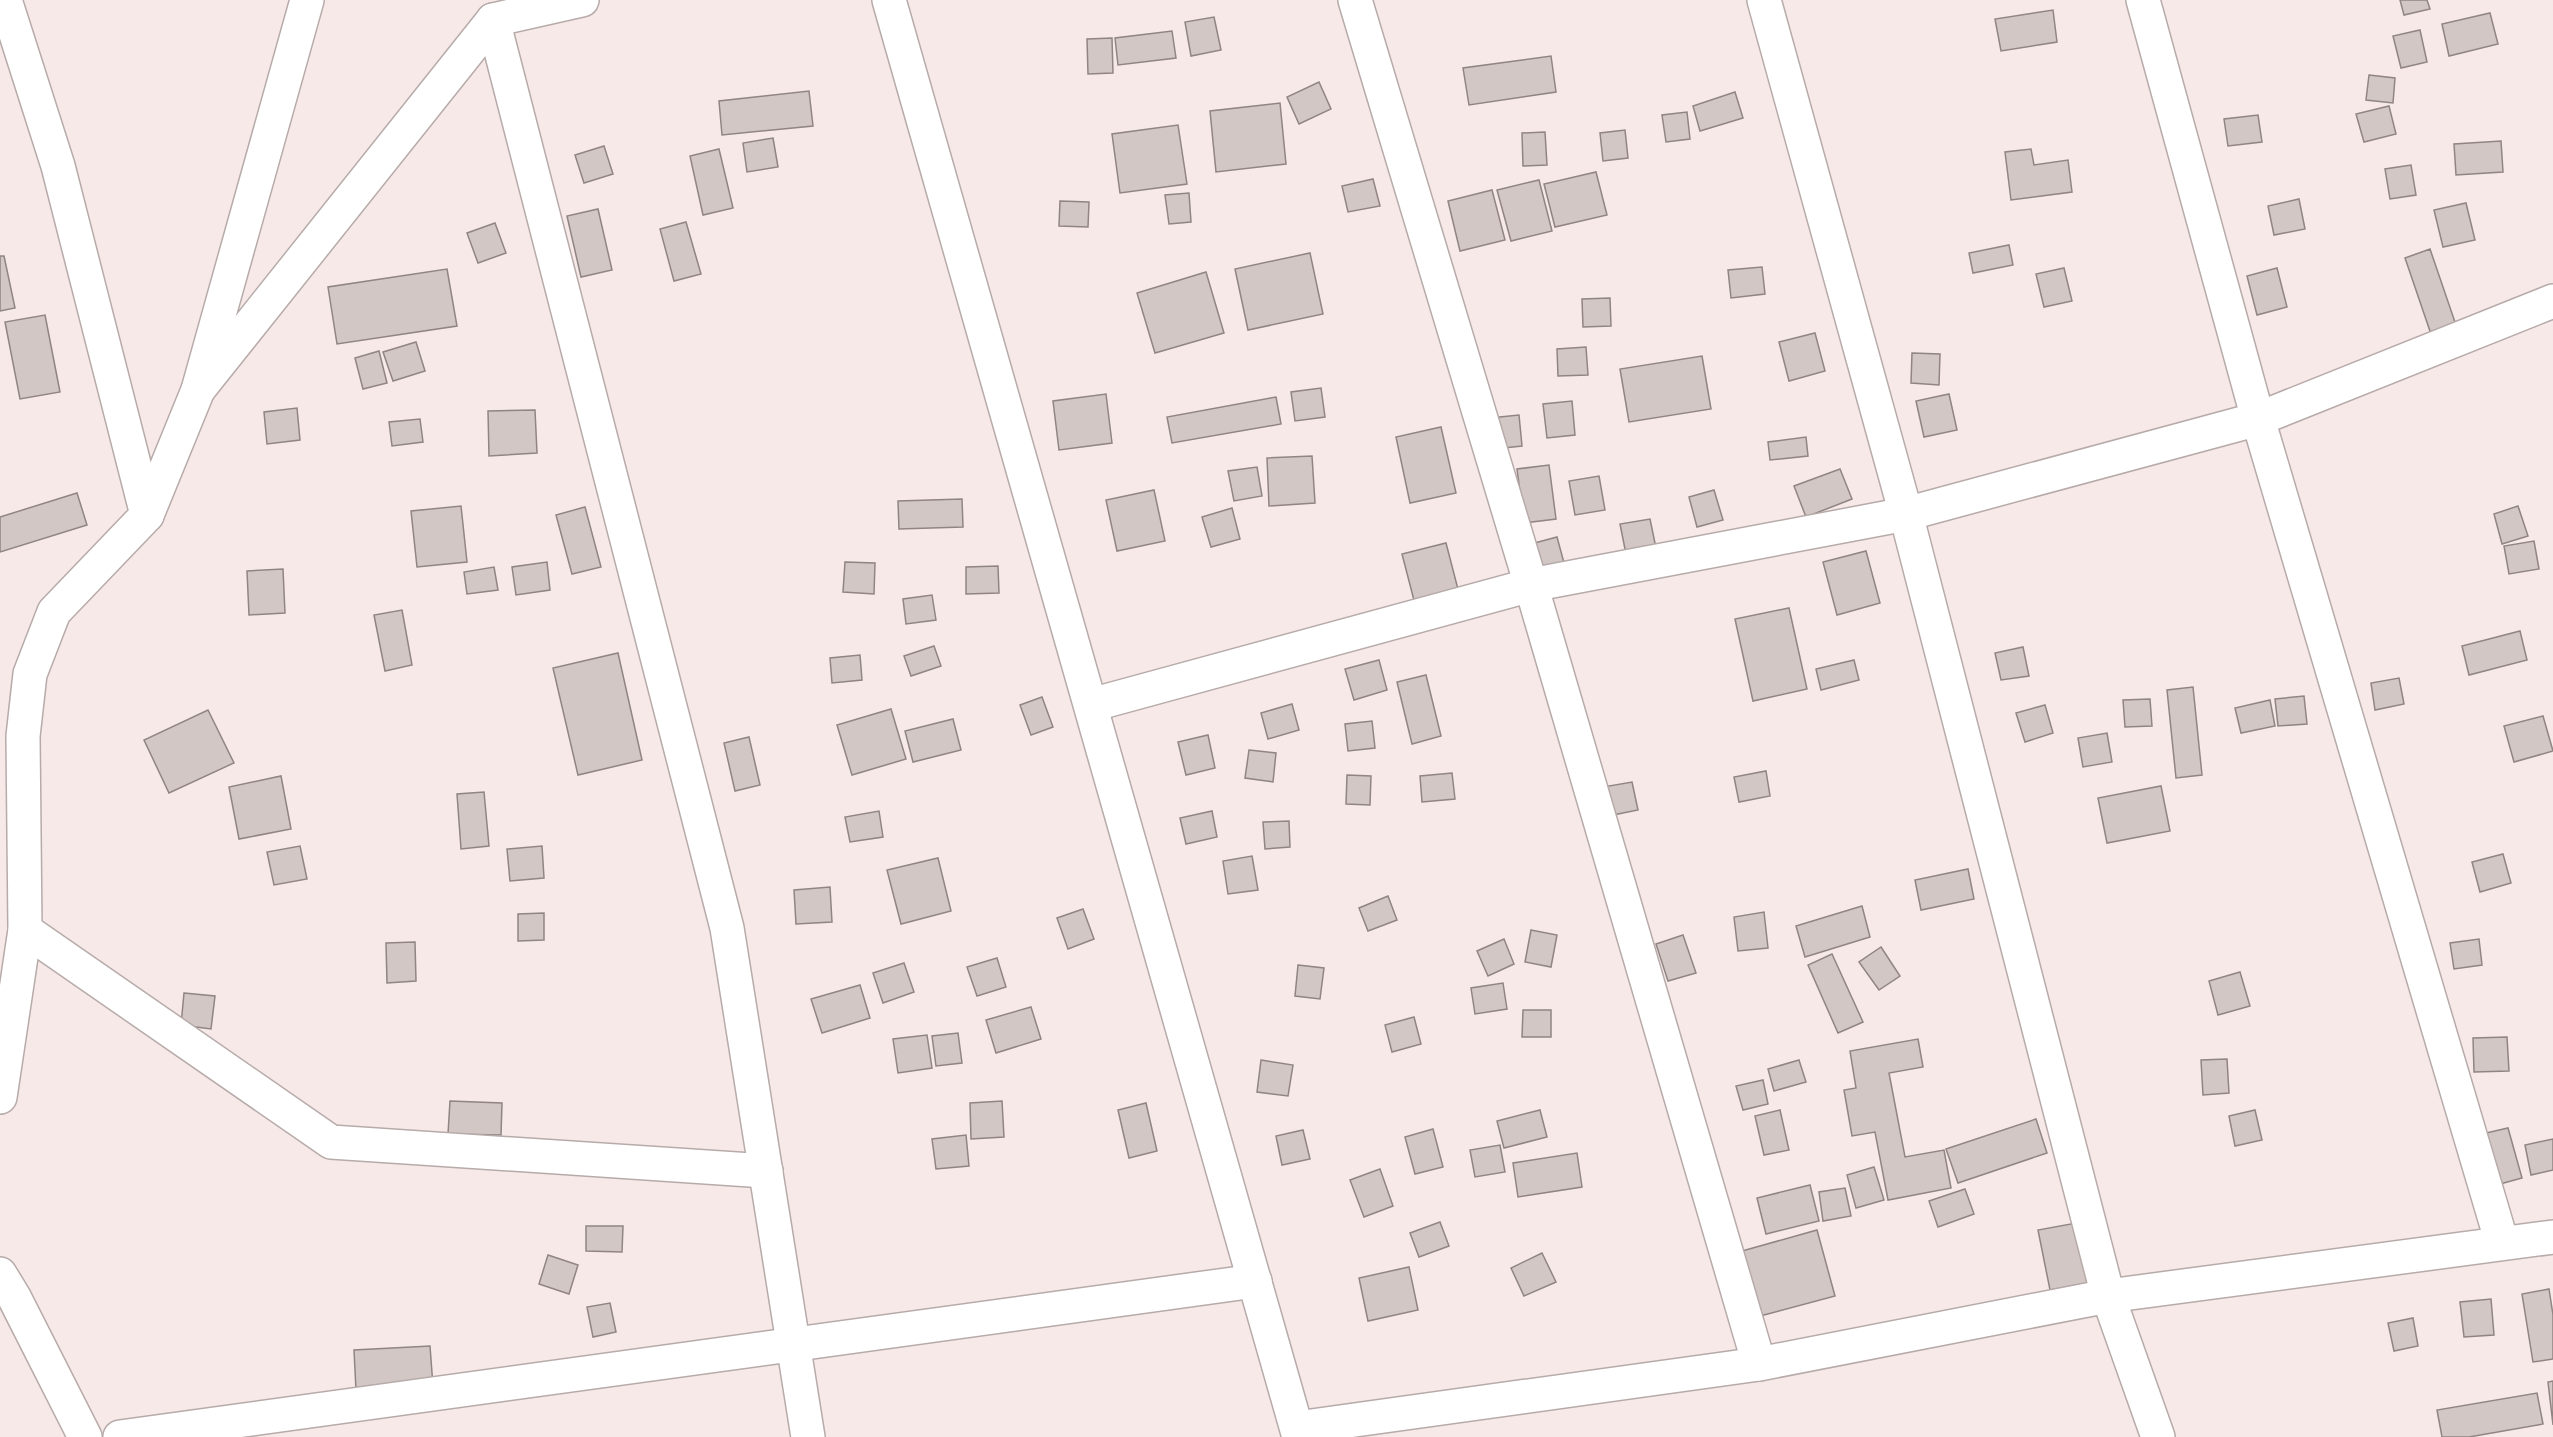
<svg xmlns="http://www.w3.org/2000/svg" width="2553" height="1437" font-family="Manrope,sans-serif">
<rect width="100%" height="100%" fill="#f6e9e7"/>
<g fill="#d3c7c5" stroke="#908583" stroke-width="1.5">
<path d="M2400,0h27l3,9 -26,6z"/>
<path d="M2053,10l4,32 -56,9 -6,-32z"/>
<path d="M2490,13l8,31 -49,12 -7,-32z"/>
<path d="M1214,17l7,33 -30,6 -6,-34z"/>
<path d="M2420,30l7,32 -26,6 -8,-32z"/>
<path d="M1172,31l4,27 -58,7 -3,-27z"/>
<path d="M1112,38l1,35 -25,1 -1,-35z"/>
<path d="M1551,56l5,36 -87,13 -6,-37z"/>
<path d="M2369,75l26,3 -2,25 -27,-3z"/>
<path d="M1319,82l12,27 -32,15 -12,-27z"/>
<path d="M809,91l4,35 -91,9 -3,-34z"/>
<path d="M1735,92l8,26 -43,13 -7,-25z"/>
<path d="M1280,103l6,61 -70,8 -6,-61z"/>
<path d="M2389,106l7,28 -32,8 -8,-28z"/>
<path d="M1687,112l3,27 -24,3 -4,-27z"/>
<path d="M2258,115l4,27 -34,4 -4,-27z"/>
<path d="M1178,125l9,59 -67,9 -8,-59z"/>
<path d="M1625,130l3,28 -25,3 -3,-28z"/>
<path d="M1545,132l2,33 -24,1 -1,-33z"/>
<path d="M773,138l5,29 -31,5 -4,-29z"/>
<path d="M2501,141l2,31 -47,3 -2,-31z"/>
<path d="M604,146l9,28 -29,9 -9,-28z"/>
<path d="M719,149l14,59 -30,7 -13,-59z"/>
<path d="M2031,149l3,16 34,-5 4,32 -61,8 -6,-48z"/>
<path d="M2411,165l5,30 -26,4 -5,-30z"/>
<path d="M1596,172l11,43 -52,12 -11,-43z"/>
<path d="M1373,179l7,27 -32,6 -6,-26z"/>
<path d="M1539,180l13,51 -41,10 -14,-51z"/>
<path d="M1492,190l13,50 -45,11 -12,-50z"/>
<path d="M1189,193l2,29 -22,2 -4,-29z"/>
<path d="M2299,199l6,30 -31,6 -6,-29z"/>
<path d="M1060,201l29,1 -1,25 -29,-1z"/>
<path d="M2466,203l9,37 -32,7 -9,-37z"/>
<path d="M598,209l14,61 -31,7 -14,-61z"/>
<path d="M686,222l15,52 -27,7 -14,-52z"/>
<path d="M495,223l11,30 -28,10 -11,-30z"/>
<path d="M2009,245l4,20 -40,8 -4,-20z"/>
<path d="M2430,249l27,79 -25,9 -27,-79z"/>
<path d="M1310,253l13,61 -75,16 -13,-61z"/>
<path d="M0,256h4l11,52 -15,3z"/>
<path d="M1762,267l3,27 -34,4 -3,-28z"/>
<path d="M2064,268l8,33 -28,6 -8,-33z"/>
<path d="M2277,268l10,39 -30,8 -10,-39z"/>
<path d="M447,269l10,57 -120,18 -9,-57z"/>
<path d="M1206,272l18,61 -69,20 -18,-60z"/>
<path d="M1610,298l1,28 -28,1 -1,-28z"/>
<path d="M45,315l15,77 -40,7 -15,-77z"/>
<path d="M1815,333l10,38 -36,10 -10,-39z"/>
<path d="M416,342l9,29 -32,10 -10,-29z"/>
<path d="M1586,347l2,28 -30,1 -1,-27z"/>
<path d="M379,351l8,32 -24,6 -8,-31z"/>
<path d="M1912,353l28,1 -1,31 -28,-2z"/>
<path d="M1702,356l9,53 -82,13 -9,-53z"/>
<path d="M1321,388l4,29 -30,4 -4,-29z"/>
<path d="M1106,394l6,49 -53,7 -6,-49z"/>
<path d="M1949,394l8,36 -33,7 -8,-36z"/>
<path d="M1276,397l5,27 -109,19 -5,-26z"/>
<path d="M1572,401l3,34 -28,3 -4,-34z"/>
<path d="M297,408l3,32 -33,4 -3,-32z"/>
<path d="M535,410l2,43 -48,3 -1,-45z"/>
<path d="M1519,415l3,31 -28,3 -4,-31z"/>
<path d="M420,419l3,23 -31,4 -3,-24z"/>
<path d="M1441,427l15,66 -46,10 -14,-66z"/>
<path d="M1806,437l2,19 -38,4 -2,-18z"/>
<path d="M1312,456l3,47 -46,3 -2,-48z"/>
<path d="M1549,465l7,54 -32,4 -7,-54z"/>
<path d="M1257,467l5,29 -28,5 -6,-30z"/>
<path d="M1840,469l12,30 -46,18 -12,-31z"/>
<path d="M1599,476l6,34 -30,5 -6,-34z"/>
<path d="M1154,490l11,51 -48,10 -11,-51z"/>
<path d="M1714,490l9,30 -26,7 -8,-30z"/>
<path d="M77,493l10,32 -87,27v-35z"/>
<path d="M962,499l1,28 -64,2 -1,-28z"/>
<path d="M461,506l6,56 -50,5 -6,-56z"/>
<path d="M2518,506l10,30 -26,8 -8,-30z"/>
<path d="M585,507l16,60 -29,7 -16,-59z"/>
<path d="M1232,508l8,31 -29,8 -9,-30z"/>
<path d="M1650,519l7,34 -30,6 -7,-35z"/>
<path d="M1557,537l10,37 -30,8 -10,-37z"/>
<path d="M2534,541l5,28 -30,5 -5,-28z"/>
<path d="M1446,543l14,54 -44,11 -14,-54z"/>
<path d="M1866,551l14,52 -43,12 -14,-53z"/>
<path d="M547,562l3,28 -34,5 -4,-28z"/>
<path d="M845,562l30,1 -1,31 -31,-2z"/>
<path d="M998,566l1,27 -33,1v-27z"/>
<path d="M494,567l4,23 -31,4 -3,-22z"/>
<path d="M283,569l2,44 -36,2 -2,-44z"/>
<path d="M932,595l4,25 -30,4 -3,-25z"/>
<path d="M1789,608l18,81 -54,12 -18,-82z"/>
<path d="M402,610l10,55 -27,6 -11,-56z"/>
<path d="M2520,631l7,29 -58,15 -7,-29z"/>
<path d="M934,646l7,20 -30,10 -7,-20z"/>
<path d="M2023,647l6,29 -28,4 -6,-27z"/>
<path d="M618,653l24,107 -64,15 -25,-107z"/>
<path d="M860,655l2,25 -30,3 -2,-25z"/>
<path d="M1379,660l8,30 -33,10 -9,-31z"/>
<path d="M1854,660l5,20 -38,10 -5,-21z"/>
<path d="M1426,675l15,61 -29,8 -15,-62z"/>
<path d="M2399,678l5,26 -29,6 -4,-27z"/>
<path d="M2193,687l9,88 -26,3 -9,-88z"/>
<path d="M2304,696l3,28 -29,2 -3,-27z"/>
<path d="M1042,697l11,30 -22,8 -11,-30z"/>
<path d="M2150,699l2,27 -27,1 -2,-27z"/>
<path d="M2270,700l5,26 -34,7 -6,-25z"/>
<path d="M1292,704l7,26 -31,9 -7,-26z"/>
<path d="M2045,705l8,28 -28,9 -9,-29z"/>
<path d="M891,709l15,50 -54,16 -15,-50z"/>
<path d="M208,710l26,53 -65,30 -25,-53z"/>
<path d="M2543,716l10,35 -39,11 -10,-36z"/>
<path d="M953,719l8,31 -48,12 -8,-31z"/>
<path d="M1372,721l3,27 -27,3 -3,-27z"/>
<path d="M2107,733l5,29 -29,5 -5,-29z"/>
<path d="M1208,735l7,33 -29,7 -8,-33z"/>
<path d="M749,737l11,48 -25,6 -11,-48z"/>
<path d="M1249,750l27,3 -3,29 -28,-4z"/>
<path d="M1766,771l4,25 -31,6 -5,-25z"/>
<path d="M1452,773l3,26 -33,3 -2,-26z"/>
<path d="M1347,775l24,1 -1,29 -24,-1z"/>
<path d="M281,776l10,53 -52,10 -10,-52z"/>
<path d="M1632,782l6,28 -30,6 -5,-29z"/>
<path d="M2161,786l9,45 -63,12 -9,-45z"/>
<path d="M484,792l5,54 -28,3 -4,-55z"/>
<path d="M879,811l4,26 -33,5 -5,-25z"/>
<path d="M1212,811l5,26 -31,7 -6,-26z"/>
<path d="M1289,821l1,26 -25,2 -2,-27z"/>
<path d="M300,846l7,33 -33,6 -7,-33z"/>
<path d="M542,846l2,32 -34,3 -3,-32z"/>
<path d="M2503,854l8,29 -31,9 -8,-30z"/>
<path d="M1252,856l6,34 -30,4 -5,-33z"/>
<path d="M938,858l13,53 -50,13 -14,-54z"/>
<path d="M1968,869l6,30 -53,11 -6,-30z"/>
<path d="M830,887l2,35 -36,2 -2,-34z"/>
<path d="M1388,896l9,24 -29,11 -9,-23z"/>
<path d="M1862,906l8,31 -65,20 -9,-31z"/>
<path d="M1083,909l11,30 -26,10 -11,-31z"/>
<path d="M1764,912l4,36 -30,3 -4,-34z"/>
<path d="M544,913v27l-26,1v-27z"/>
<path d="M1531,930l26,5 -6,32 -26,-5z"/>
<path d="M1683,935l13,38 -28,8 -12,-37z"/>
<path d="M1504,939l10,25 -26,12 -11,-25z"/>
<path d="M2479,939l3,26 -28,4 -4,-26z"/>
<path d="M415,942l1,39 -29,2 -1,-40z"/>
<path d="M1881,947l19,29 -21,14 -20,-28z"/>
<path d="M1832,954l31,68 -25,11 -30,-68z"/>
<path d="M997,958l9,29 -29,9 -10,-29z"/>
<path d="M904,963l10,29 -31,11 -10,-30z"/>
<path d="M1298,965l26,3 -4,31 -25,-3z"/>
<path d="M2240,972l10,34 -32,9 -9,-34z"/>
<path d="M1503,983l4,26 -32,5 -4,-26z"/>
<path d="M860,985l10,33 -48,15 -11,-34z"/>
<path d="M184,993l31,3 -4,33 -30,-4z"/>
<path d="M1031,1007l10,32 -45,14 -10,-33z"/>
<path d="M1523,1010h28v27h-29z"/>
<path d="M1414,1017l7,27 -29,8 -7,-27z"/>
<path d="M958,1033l4,30 -26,3 -4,-30z"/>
<path d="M927,1035l5,33 -34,5 -5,-34z"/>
<path d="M2507,1037l2,34 -35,1 -1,-34z"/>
<path d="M1918,1039l5,28 -34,6 16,84 39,-7 7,38 -63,12 -13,-68 -23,4 -8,-46 12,-2 -6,-37z"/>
<path d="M2227,1059l2,34 -26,2 -2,-35z"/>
<path d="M1261,1060l32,5 -5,31 -31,-4z"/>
<path d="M1799,1060l7,22 -32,9 -6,-22z"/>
<path d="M1763,1080l5,24 -25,6 -7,-24z"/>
<path d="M450,1101l52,2 -1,32 -53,-1z"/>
<path d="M1002,1101l2,36 -33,2 -1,-36z"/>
<path d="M1146,1103l11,48 -28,7 -11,-48z"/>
<path d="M1540,1110l7,27 -43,11 -7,-27z"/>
<path d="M1780,1110l9,40 -25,5 -9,-39z"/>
<path d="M2255,1110l7,30 -27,6 -6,-30z"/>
<path d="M2036,1119l11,34 -89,30 -12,-34z"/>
<path d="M2508,1128l14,50 -22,6 -14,-51z"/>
<path d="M1433,1129l10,38 -28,7 -10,-37z"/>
<path d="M1303,1130l7,29 -28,6 -6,-29z"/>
<path d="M966,1135l3,31 -33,3 -4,-30z"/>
<path d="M2553,1139v31l-22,5 -6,-30z"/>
<path d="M1500,1145l5,27 -30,5 -5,-27z"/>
<path d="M1577,1153l5,34 -64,10 -5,-34z"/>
<path d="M1874,1167l10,33 -28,8 -9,-33z"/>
<path d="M1380,1169l13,37 -29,11 -14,-37z"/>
<path d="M1810,1185l9,36 -53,13 -9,-36z"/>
<path d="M1845,1188l6,28 -28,5 -4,-29z"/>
<path d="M1965,1189l9,25 -36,13 -9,-26z"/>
<path d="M1440,1222l9,24 -30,11 -9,-24z"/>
<path d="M2076,1223l11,60 -37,7 -12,-60z"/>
<path d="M586,1226h37l-1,26 -36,-1z"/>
<path d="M1817,1230l18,66 -75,20 -18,-65z"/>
<path d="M1542,1253l14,29 -32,14 -13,-28z"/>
<path d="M548,1255l30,10 -9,29 -30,-10z"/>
<path d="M1409,1267l9,43 -50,11 -9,-43z"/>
<path d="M2549,1289l4,26v44l-20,3 -11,-68z"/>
<path d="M2491,1299l3,36 -30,2 -4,-35z"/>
<path d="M610,1303l6,29 -23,5 -6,-30z"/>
<path d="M2413,1318l5,28 -24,5 -6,-28z"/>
<path d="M430,1346l3,40 -77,4 -2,-40z"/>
<path d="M2553,1381v44l-5,-43z"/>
<path d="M2537,1393l6,31 -74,13h-27l-5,-27z"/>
</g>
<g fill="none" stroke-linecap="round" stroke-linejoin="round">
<defs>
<g id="street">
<path d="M889,0l410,1437"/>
<path d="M1355,0l176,585 228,779"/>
<path d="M1764,0l142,514 202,782 50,141"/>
<path d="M2143,0l115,419 244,824"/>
<path d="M493,20l234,908 81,509"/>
<path d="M198,390l295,-370 89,-20"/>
<path d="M147,515l51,-125 109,-390"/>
<path d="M1091,705l440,-120 375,-71 352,-95 295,-118"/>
<path d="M25,930l306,212 435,29"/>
<path d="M0,1097l25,-167 -2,-194 7,-62 24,-62 93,-97 -89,-349 -53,-166"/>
<path d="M1297,1428l462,-64 349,-68 445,-59"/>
<path d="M120,1437l1135,-156"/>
</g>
<path id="secondary" d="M0,1274l14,23 71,140"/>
</defs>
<use href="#street" stroke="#b7abaa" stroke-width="36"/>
<use href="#secondary" stroke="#b7abaa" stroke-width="36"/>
<use href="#street" stroke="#fff" stroke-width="33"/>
<use href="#secondary" stroke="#fff" stroke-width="33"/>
</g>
</svg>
